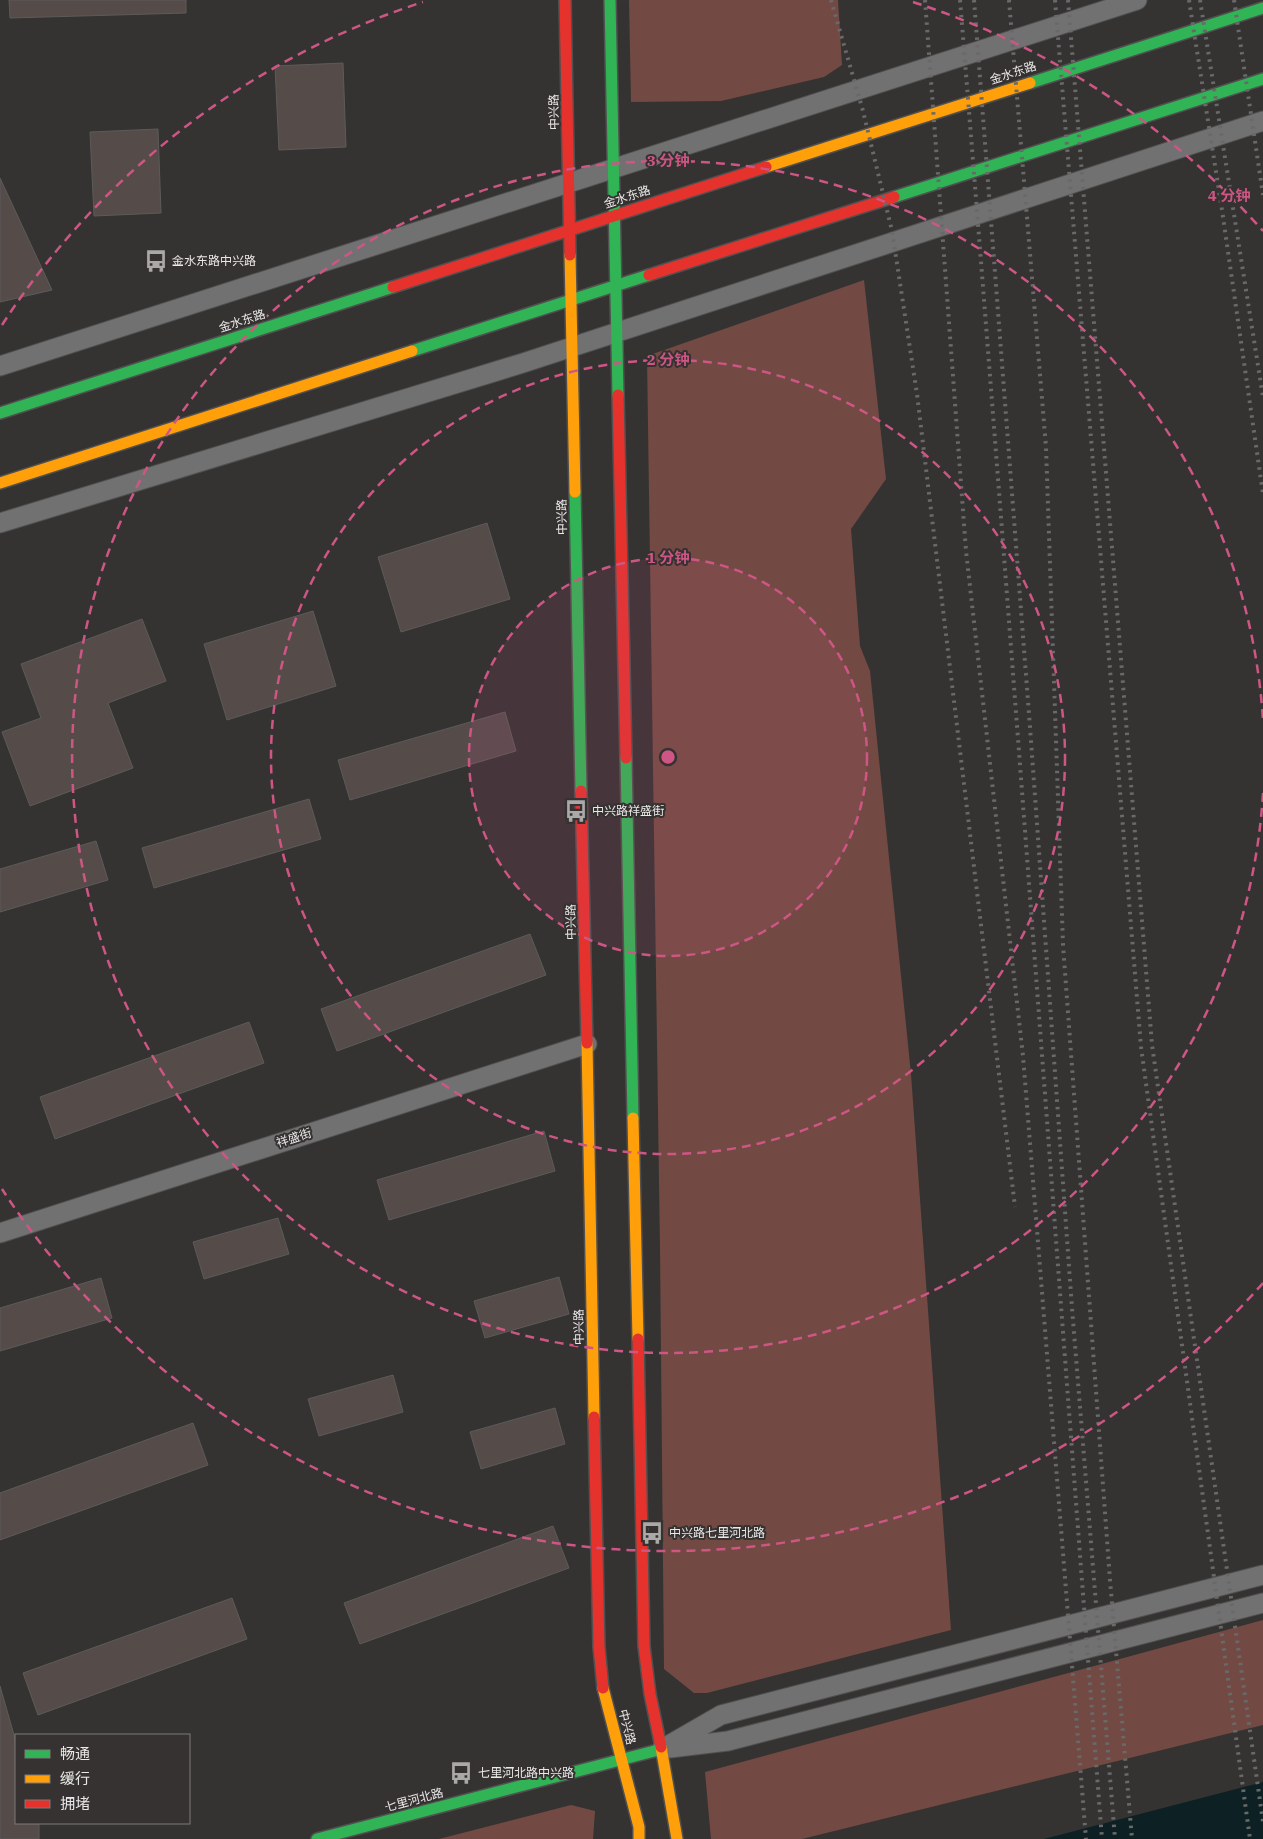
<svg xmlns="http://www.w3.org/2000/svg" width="1263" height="1839" font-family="'IBM Plex Serif','Noto Sans SC',serif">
<rect width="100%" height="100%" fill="#343332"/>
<g fill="#724a43">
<path d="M629,0h209l4,65 -18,12 -103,24 -90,1z"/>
<path d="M864,280l22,199 -35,50 9,117 10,25 41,403 40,556 -244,63h-13l-30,-24 -4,-421 -13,-892z"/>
<path d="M1263,1620v105l-461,114h-91l-6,-67z"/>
<path d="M571,1805l24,6 -2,28h-154z"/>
</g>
<path fill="#0d2023" d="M1263,1782v57h-219z"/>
<g fill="#554c4a" stroke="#5c5b5a">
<path d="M9,0h177v13l-176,5z"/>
<path d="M343,63l3,84 -67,3 -4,-84z"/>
<path d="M158,129l3,84 -67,3 -4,-84z"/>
<path d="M0,178l52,112 -52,12z"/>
<path d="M487,523l23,76 -109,33 -23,-75z"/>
<path d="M313,611l23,75 -109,34 -23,-76z"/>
<path d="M142,619l24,62 -58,22 25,65 -103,38 -28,-74 39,-14 -20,-54z"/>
<path d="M505,712l11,39 -166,49 -12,-40z"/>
<path d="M309,799l12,40 -167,49 -12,-40z"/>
<path d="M96,841l12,39 -108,32v-43z"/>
<path d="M530,934l16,41 -209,76 -16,-42z"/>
<path d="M249,1022l15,41 -209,76 -15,-42z"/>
<path d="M544,1131l11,40 -166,49 -12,-40z"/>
<path d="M278,1218l11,36 -85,25 -11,-37z"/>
<path d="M559,1277l10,37 -84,24 -11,-37z"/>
<path d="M101,1278l11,40 -112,33v-43z"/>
<path d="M393,1375l10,37 -84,24 -11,-37z"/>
<path d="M555,1408l10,36 -84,25 -11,-37z"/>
<path d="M193,1423l15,42 -208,75v-47z"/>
<path d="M553,1526l16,42 -209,76 -16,-41z"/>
<path d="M232,1598l15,41 -209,76 -15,-42z"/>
<path d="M0,1686l16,56v81h23v16h-39z"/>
</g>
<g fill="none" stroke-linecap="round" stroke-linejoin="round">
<defs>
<g id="street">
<path d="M0,366l1137,-366"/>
<path d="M0,523l523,-160 740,-242"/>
<path d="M0,1233l587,-189"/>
<path d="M670,1748l58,-7 535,-138"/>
<path d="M662,1749l59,-34 542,-140"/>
</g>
<g id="fast">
<path d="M610,0l8,395"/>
<path d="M1030,83l233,-75"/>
<path d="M894,197l369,-118"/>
<path d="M412,351l237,-76"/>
<path d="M0,413l393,-126"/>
<path d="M575,492l6,299"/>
<path d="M626,758l7,360"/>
<path d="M317,1839l345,-90"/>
</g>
<g id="slow">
<path d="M766,167l264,-84"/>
<path d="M570,255l5,237"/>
<path d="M0,483l412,-132"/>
<path d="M587,1043l7,374"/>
<path d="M633,1118l5,221"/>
<path d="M603,1688l36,139v12"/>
<path d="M661,1747l16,92"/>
</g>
<g id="jam">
<path d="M565,0l5,255"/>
<path d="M649,275l245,-78"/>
<path d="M393,287l373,-120"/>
<path d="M618,395l8,363"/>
<path d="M581,791l6,252"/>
<path d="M638,1339l6,307 6,48 11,53"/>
<path d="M594,1417l5,230 4,41"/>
</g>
</defs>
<use href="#street" stroke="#515050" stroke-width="21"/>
<use href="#fast" stroke="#515050" stroke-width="14"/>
<use href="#slow" stroke="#515050" stroke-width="14"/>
<use href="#jam" stroke="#515050" stroke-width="14"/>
<use href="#street" stroke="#727171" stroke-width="19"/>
<use href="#fast" stroke="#30b455" stroke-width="11"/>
<use href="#slow" stroke="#ff9f0a" stroke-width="11"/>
<use href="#jam" stroke="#e5322d" stroke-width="11"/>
<g stroke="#6a6969" stroke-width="4" stroke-dasharray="2.5 5" stroke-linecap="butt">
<path d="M831,0l32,111 29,120 25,163 98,813"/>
<path d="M925,0l41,551 57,505 63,783"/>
<path d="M960,0c50,613 94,1226 142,1839"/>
<path d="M974,0l56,727 42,581 43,531"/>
<path d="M1009,0l37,447 17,498 47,635 22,259"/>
<path d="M1055,0l86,1047 109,792"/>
<path d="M1068,0l84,1045 111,777"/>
<path d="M1189,0l33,210 41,284"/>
<path d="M1200,0l63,397"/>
<path d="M1234,0l29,195"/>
</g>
</g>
<circle cx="668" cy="757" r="199" fill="#ce5685" fill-opacity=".12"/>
<g fill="none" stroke="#ce5685" stroke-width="2.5" stroke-dasharray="9 6">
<circle cx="668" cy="757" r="199"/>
<circle cx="668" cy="757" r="397"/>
<path d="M1263 793A596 596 0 1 1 1263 721"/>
<path d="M1263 1283A794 794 0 0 1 2 1189M2 325A794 794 0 0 1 423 2M913 2A794 794 0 0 1 1263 231"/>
</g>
<defs>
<symbol id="bus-bare" viewBox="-9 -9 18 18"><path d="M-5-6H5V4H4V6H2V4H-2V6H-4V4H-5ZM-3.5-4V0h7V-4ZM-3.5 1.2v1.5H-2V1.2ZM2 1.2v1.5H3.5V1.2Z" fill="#aaa9a8" stroke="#353231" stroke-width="2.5" paint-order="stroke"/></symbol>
</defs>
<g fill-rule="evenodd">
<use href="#bus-bare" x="140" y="245" width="32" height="32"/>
<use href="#bus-bare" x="560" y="795" width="32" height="32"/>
<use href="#bus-bare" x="636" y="1517" width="32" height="32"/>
<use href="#bus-bare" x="445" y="1757" width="32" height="32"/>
</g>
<g text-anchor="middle" stroke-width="4" stroke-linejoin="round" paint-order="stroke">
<g font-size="12" fill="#eae8e8" stroke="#353231">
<text transform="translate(1013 73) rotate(-18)" y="4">金水东路</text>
<text transform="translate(554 112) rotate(-91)" y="4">中兴路</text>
<text transform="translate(627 197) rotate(-18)" y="4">金水东路</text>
<text transform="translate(242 321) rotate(-18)" y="4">金水东路</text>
<text transform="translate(562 517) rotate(-91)" y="4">中兴路</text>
<text transform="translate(571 922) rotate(-91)" y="4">中兴路</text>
<text transform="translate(294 1138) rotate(-18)" y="4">祥盛街</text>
<text transform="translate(579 1327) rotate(-91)" y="4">中兴路</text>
<text transform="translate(627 1727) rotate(76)" y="4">中兴路</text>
<text transform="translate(414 1800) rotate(-15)" y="4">七里河北路</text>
</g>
<g font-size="12" fill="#eae8e8" stroke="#353231" text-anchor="start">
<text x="172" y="265">金水东路中兴路</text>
<text x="592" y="815">中兴路祥盛街</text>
<text x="669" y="1537">中兴路七里河北路</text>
<text x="478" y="1777">七里河北路中兴路</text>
</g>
</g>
<circle cx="668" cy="757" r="8" fill="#ce5685" stroke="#353231" stroke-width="2.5"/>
<g font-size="15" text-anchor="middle" font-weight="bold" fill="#ce5685" stroke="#353231" stroke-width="4" stroke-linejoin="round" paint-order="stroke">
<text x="668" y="166">3 分钟</text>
<text x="1229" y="201">4 分钟</text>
<text x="668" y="365">2 分钟</text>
<text x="668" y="563">1 分钟</text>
</g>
<rect x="15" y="1734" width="175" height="90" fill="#353231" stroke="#7d7b7a"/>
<rect x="25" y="1750" width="25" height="8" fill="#30b455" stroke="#7d7b7a"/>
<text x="60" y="1759" font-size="15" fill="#eae8e8">畅通</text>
<rect x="25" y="1775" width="25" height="8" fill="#ff9f0a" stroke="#7d7b7a"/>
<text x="60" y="1784" font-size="15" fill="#eae8e8">缓行</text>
<rect x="25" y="1800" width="25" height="8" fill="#e5322d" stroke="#7d7b7a"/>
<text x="60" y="1809" font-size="15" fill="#eae8e8">拥堵</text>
</svg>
